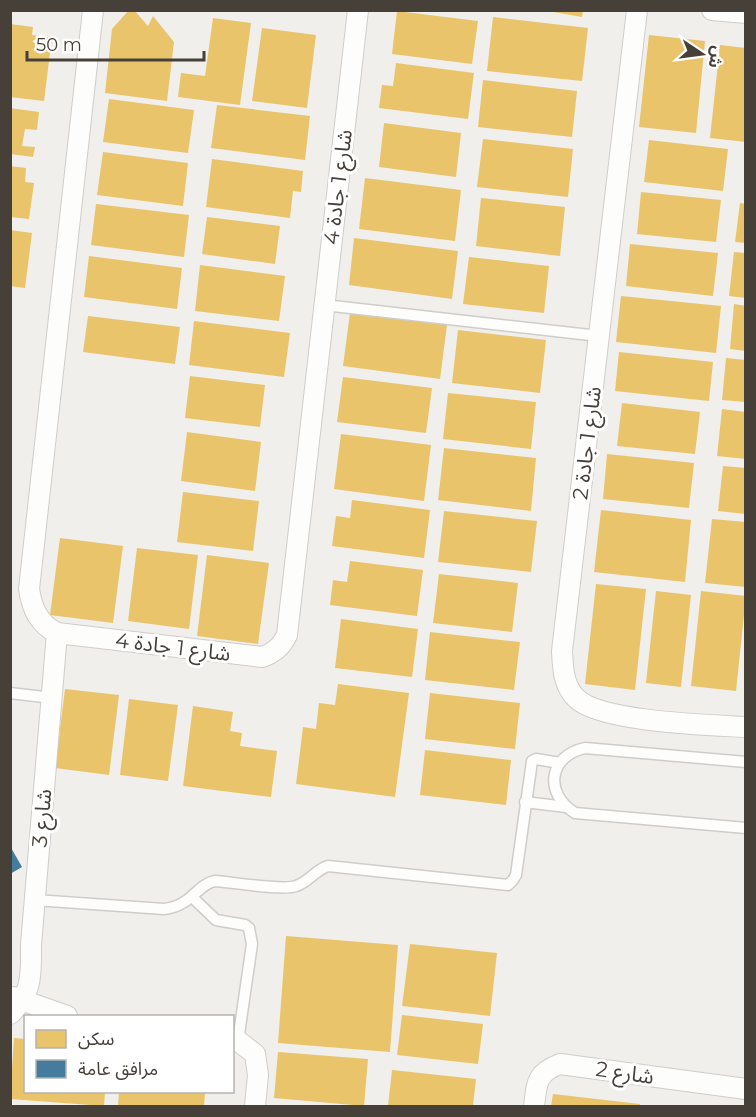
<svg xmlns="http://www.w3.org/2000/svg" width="756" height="1117" font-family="Montserrat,'Noto Sans Arabic',sans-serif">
<rect width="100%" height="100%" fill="#f1efec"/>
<g fill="#e9c46a">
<path d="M129,10h5l14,16 5,-10 21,26 -7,59 -62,-8 7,-64z"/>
<path d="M542,10h41l-1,7z"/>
<path d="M397,11l81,10 -6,43 -80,-10z"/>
<path d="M493,17l95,11 -6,53 -95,-10z"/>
<path d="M213,18l38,5 -11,82 -62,-8 3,-24 24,3z"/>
<path d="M10,24l23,3 -1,8 20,2 -8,64 -34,-4z"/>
<path d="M262,28l54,7 -9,73 -55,-7z"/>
<path d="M649,35l56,6 -9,92 -57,-6z"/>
<path d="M720,45l26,3v94l-36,-4z"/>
<path d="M396,63l78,10 -6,46 -89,-11 3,-23 11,1z"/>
<path d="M483,80l94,11 -5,46 -94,-10z"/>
<path d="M109,99l85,11 -6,43 -85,-11z"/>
<path d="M217,105l93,11 -5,44 -94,-12z"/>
<path d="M10,108l29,4 -2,18 -12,-1 -3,17 13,1 -2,10 -23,-3z"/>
<path d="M384,123l77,10 -5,44 -77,-10z"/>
<path d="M483,139l90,10 -5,48 -91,-10z"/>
<path d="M649,140l79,9 -5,42 -79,-9z"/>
<path d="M103,152l85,11 -5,43 -86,-11z"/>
<path d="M212,159l91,12 -2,21 -8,-1 -3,27 -84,-11z"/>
<path d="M10,166l16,2 -1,14 9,1 -5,36 -19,-2z"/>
<path d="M365,178l96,12 -6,51 -96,-12z"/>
<path d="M641,192l80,8 -5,42 -79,-8z"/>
<path d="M481,198l84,9 -5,49 -84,-10z"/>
<path d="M740,203l6,1v39l-11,-1z"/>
<path d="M96,204l93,11 -5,42 -93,-12z"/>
<path d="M207,217l73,9 -5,38 -73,-10z"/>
<path d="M10,230l22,3 -7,55 -15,-2z"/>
<path d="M354,238l104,13 -6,48 -103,-14z"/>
<path d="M630,244l88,9 -5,43 -87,-10z"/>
<path d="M734,252l12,1v45l-17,-2z"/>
<path d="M89,256l93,12 -5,41 -93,-12z"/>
<path d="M469,257l80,9 -5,47 -81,-9z"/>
<path d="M200,265l85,11 -6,45 -84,-10z"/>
<path d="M621,296l100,10 -5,47 -100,-11z"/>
<path d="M734,304l12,2v45l-16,-2z"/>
<path d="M350,313l97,12 -7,54 -97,-13z"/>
<path d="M88,316l92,11 -5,37 -92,-12z"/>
<path d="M194,321l96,12 -6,44 -95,-12z"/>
<path d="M458,330l88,10 -6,53 -88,-10z"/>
<path d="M619,352l94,10 -4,39 -94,-10z"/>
<path d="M726,358l20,2v42l-24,-2z"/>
<path d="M190,376l75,9 -5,42 -75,-9z"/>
<path d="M343,377l89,11 -6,45 -89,-11z"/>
<path d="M448,393l88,9 -5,47 -88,-10z"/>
<path d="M622,403l78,9 -5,42 -78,-8z"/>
<path d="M722,409l24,3v47l-29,-3z"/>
<path d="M187,432l74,10 -6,49 -74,-10z"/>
<path d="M341,434l90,11 -7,56 -90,-12z"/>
<path d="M444,448l92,10 -5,53 -93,-11z"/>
<path d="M607,454l87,9 -5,45 -86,-9z"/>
<path d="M723,466l23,2v46l-28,-3z"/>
<path d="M183,492l76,9 -6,50 -76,-9z"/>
<path d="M352,500l78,10 -6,48 -92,-12 4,-30 14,2z"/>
<path d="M601,510l90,10 -6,62 -91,-10z"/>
<path d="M444,511l93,10 -6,51 -93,-10z"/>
<path d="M712,519l34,3v65l-41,-4z"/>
<path d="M60,538l63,8 -10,77 -63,-8z"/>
<path d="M137,548l61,7 -9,74 -61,-8z"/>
<path d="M207,555l62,8 -11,81 -61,-8z"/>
<path d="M350,561l73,9 -6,46 -87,-11 3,-25 14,2z"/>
<path d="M439,574l79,9 -6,49 -79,-9z"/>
<path d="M596,584l50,5 -11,101 -50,-6z"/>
<path d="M656,591l35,4 -10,92 -35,-4z"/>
<path d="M701,591l45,5 -10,95 -45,-5z"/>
<path d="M341,619l77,10 -6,48 -77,-9z"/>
<path d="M430,632l90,10 -6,48 -89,-10z"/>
<path d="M338,684l71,9 -14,104 -99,-13 7,-57 13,2 3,-26 16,2z"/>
<path d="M65,689l54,6 -10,80 -54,-7z"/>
<path d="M430,693l90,10 -5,46 -90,-10z"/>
<path d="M129,699l49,6 -10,76 -48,-6z"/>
<path d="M193,706l40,6 -3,19 12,2 -2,13 37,5 -6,46 -88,-11z"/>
<path d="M425,750l86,10 -5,45 -86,-10z"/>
<path d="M286,936l112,9 -8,107 -112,-9z"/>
<path d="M410,944l87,9 -7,63 -88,-10z"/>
<path d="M402,1015l81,9 -5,40 -81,-9z"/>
<path d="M14,1038l12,1v53h79l-1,14 -94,-7z"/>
<path d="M278,1052l90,7 -4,47 -90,-8z"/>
<path d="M392,1070l84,9 -3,27h-85z"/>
<path d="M119,1092h71l15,1 -1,13h-86z"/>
<path d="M553,1094l87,10v2h-89z"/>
</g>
<path fill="#457b9d" d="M10,846l12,21 -12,7z"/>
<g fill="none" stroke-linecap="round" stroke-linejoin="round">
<defs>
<g id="service">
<path d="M324,305l275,31"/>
<path d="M10,693l42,5"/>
<path d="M746,762l-161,-14c-37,8 -41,46 -10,65l171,15"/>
<path d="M525,802l41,5"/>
<path d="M192,897l24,23 29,5 4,3 3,16 -14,97"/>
<path d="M35,900l129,9c28,-3 33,-25 51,-28 17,1 68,10 81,5 13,-4 19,-16 32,-20l180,19 5,-5 3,-5 16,-114 4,-2 24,4"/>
</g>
<g id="minor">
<path d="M93,10l-64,579c3,20 10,35 28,44l205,24c12,-4 19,-10 25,-22l71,-625"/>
<path d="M637,10l-75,641c1,17 1,34 14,47 23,24 134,27 170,29"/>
<path d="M712,10l34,3"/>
<path d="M13,997l54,19"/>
<path d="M10,1014c23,-21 21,-40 21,-69l26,-312"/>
<path d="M232,1040l6,1 17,13 3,21 -3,31"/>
<path d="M534,1106c3,-23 2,-33 26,-42l186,25"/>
</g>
</defs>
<use href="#service" stroke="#cfcdc9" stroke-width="13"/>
<use href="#minor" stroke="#cfcdc9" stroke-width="22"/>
<use href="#service" stroke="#fdfdfc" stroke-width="10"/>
<use href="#minor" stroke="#fdfdfc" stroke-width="20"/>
</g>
<g text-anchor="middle" stroke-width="6" stroke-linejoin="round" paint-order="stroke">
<g font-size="21" fill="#474038" stroke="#fff">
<text transform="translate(338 187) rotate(-83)" y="7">شارع 1 جادة 4</text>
<text transform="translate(587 443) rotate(-83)" y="7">شارع 1 جادة 2</text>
<text transform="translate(173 647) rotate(7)" y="7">شارع 1 جادة 4</text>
<text transform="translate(42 818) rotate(-85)" y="7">شارع 3</text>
<text transform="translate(625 1073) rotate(8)" y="7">شارع 2</text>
</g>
</g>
<rect width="756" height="1117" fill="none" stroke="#474038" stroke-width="24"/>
<rect x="24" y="1015" width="210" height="78" fill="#ffffff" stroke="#b5b3af" stroke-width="1.5"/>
<rect x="36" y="1030" width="30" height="18" fill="#e9c46a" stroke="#b5b3af" stroke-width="1.5"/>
<text x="78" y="1045" font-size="18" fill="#474038">سكن</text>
<rect x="36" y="1060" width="30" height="18" fill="#457b9d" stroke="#b5b3af" stroke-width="1.5"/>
<text x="78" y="1075" font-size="18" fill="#474038">مرافق عامة</text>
<g transform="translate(702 54) rotate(103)" stroke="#ffffff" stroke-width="4.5" paint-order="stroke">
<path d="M0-4.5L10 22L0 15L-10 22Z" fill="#474038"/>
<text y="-9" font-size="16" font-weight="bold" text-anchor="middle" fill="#474038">ش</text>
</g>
<path d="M27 51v9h177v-9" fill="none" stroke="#474038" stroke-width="3"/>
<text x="36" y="51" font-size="18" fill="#474038" stroke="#ffffff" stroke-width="4.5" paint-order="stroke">50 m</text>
</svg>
